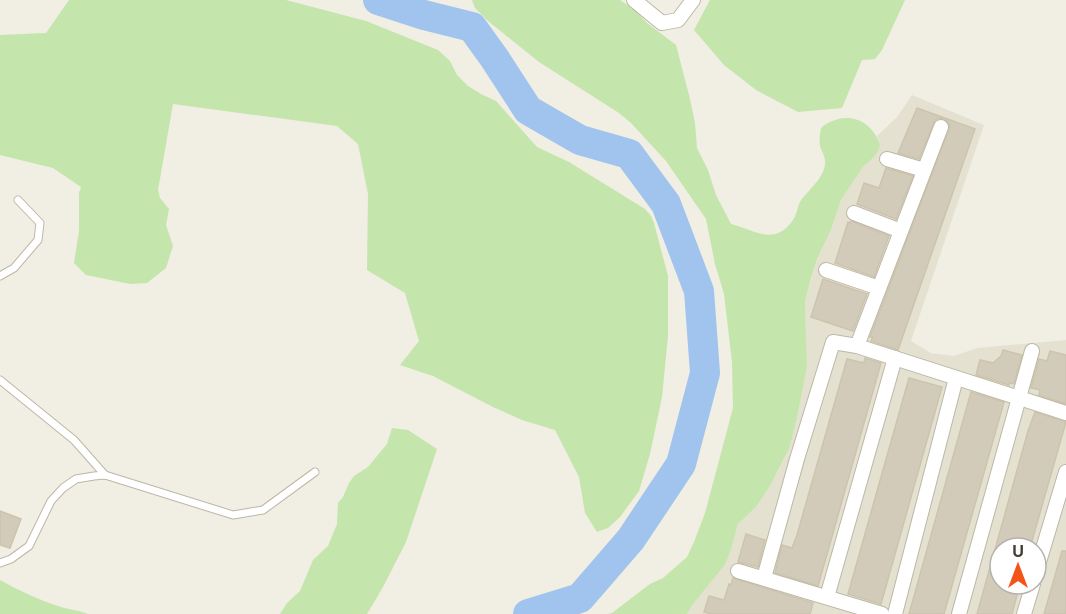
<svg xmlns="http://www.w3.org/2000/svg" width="1066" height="614" font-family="Inter,sans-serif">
<rect width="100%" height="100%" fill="#f1eee3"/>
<path fill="#e5e1d1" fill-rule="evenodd" d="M912,95l72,30 -73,216 20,12 23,3 23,-8 89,-8v274h-379l6,-10 32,-39 6,-15 7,-26 18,-17 14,-21 16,-30 11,-38 8,-44 2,-8 -2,-64 12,-43 14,-29 10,-30 22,-33 11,-10 6,-13 -3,-8 20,-19zM1000,548h36v36h-36z"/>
<g fill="#c4e5ac">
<path d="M69,0h217l80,21 72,29 12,11 7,14 11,11 13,8 15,7 41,46 32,15 76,47 6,7 3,7 14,53v60l-6,61 -12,57 -11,37 -19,26 -12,11 -11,4 -12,-19 -6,-36 -24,-47 -33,-10 -29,-13 -60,-31 -33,-11 19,-24 -14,-48 -38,-23 1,-76 -10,-50 -21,-18 -164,-22 -15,86 2,8 9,11 -3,16 7,21 -7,22 -19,15 -17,1 -44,-9 -12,-12 5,-32v-38l2,-6 -28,-19 -53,-13v-120l46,-2z"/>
<path d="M472,0h148l16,11 11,12 29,22 14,54 5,24 2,25 11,22 8,25 15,29c25,7 44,22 62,-4 5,-7 4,-15 9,-21 8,-10 22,-22 23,-35 1,-6 -3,-12 -5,-18 -1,-6 0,-12 1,-18 22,-18 49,-11 59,16l-2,7 -4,6 -11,10 -22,33 -10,30 -14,29 -7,23 -5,20 2,64 -10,52 -8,31 -19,37 -14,21 -18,17 -7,26 -6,15 -32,39 -6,10h-79l4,-1 38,-29 13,-6 24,-21 7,-15 11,-29 28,-105 -1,-46 -8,-68 -9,-30 -9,-45 -40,-58 -35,-38 -12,-10 -80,-51 -51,-41 -13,-13z"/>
<path d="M710,0h195l-23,50 -7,9 -13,1 -20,48 -44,4 -42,-22 -32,-25 -30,-35z"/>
<path d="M392,428l16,2 29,19 -31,93 -23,45 -16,27h-87l7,-11 13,-12 13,-31 15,-14 9,-22 1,-21 5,-6 6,-14 5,-7 14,-9 14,-17 5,-6z"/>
<path d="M0,580c20,11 39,20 61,27 9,3 18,3 27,7h-88z"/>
</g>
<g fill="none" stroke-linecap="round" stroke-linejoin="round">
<path stroke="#a0c4ed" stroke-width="30" d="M378,0l46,15 48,12 23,32 33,51 52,30 49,14 37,50 33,87 6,82 -24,91 -50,75 -51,59 -52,16"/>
</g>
<g fill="#d2cbb9" stroke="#ccc4ac" stroke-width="1.5">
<path d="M917,108l58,21 -77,221 -27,-9 2,-4h-3l80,-211 -2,-4 -3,-3 -6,-1 -4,2 -16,39 -21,-6z"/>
<path d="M886,168l27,8 -17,43 -39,-15 7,-21 15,5z"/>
<path d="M851,221l38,15 -15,41 -39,-14 13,-41 2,1z"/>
<path d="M823,279l44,15 -14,37 -42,-14z"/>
<path d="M1003,350l19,5 -8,29 -5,-1v2l-33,-10 4,-15 13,3 8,-7z"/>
<path d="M1050,351l16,4v49l-27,-9 1,-5 -9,-2 8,-29 8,2z"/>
<path d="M865,358l16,5 -63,223 -43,-13 7,-28 10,3 5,-13 50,-176 17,4z"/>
<path d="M909,378l33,9 -61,217 -33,-10z"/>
<path d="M971,392l33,10 -60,212h-35z"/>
<path d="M1035,412l31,10 -36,126h-30v36h20l-8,30h-35l51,-183z"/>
<path d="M0,511l21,8 -11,29 -10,-3z"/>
<path d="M746,534l19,6 -7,27 -20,-5z"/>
<path d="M1062,551h4v63h-22z"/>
<path d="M733,578l80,25 -3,11h-98l-8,-2 5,-16 15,4 5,-16 2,1z"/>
</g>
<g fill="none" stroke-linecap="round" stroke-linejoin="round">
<defs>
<g id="lane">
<path d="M0,276l14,-8 24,-28 2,-17 -22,-23"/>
<path d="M0,380l74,60 31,35"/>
<path d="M0,563l11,-4 18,-13 22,-45 12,-13 13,-9 18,-3 11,-1 128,40 30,-5 52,-38"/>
</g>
<g id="street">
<path d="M634,0l28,23 16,-3 15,-20"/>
<path d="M941,127l-84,219 209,67"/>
<path d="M887,159l37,11"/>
<path d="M854,213l47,18"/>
<path d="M826,270l53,18"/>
<path d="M738,571l144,43"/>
<path d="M1036,572l30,-100"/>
<path d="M764,578l33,-119 36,-117 24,4"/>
<path d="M827,597l68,-239"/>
<path d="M895,614l61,-236"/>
<path d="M959,614l73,-263"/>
<path d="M1024,614l9,-30"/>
</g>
</defs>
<use href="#lane" stroke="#bcb7a6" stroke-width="9"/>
<use href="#street" stroke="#bcb7a6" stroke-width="16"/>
<use href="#lane" stroke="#fff" stroke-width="7"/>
<use href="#street" stroke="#fff" stroke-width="14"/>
</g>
<g transform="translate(1018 566)"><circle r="28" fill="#ffffff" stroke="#b3b2ae" stroke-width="1.5"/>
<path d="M0-4.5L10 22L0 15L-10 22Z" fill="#f35418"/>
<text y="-9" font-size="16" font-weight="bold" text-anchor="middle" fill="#423e34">U</text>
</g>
</svg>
